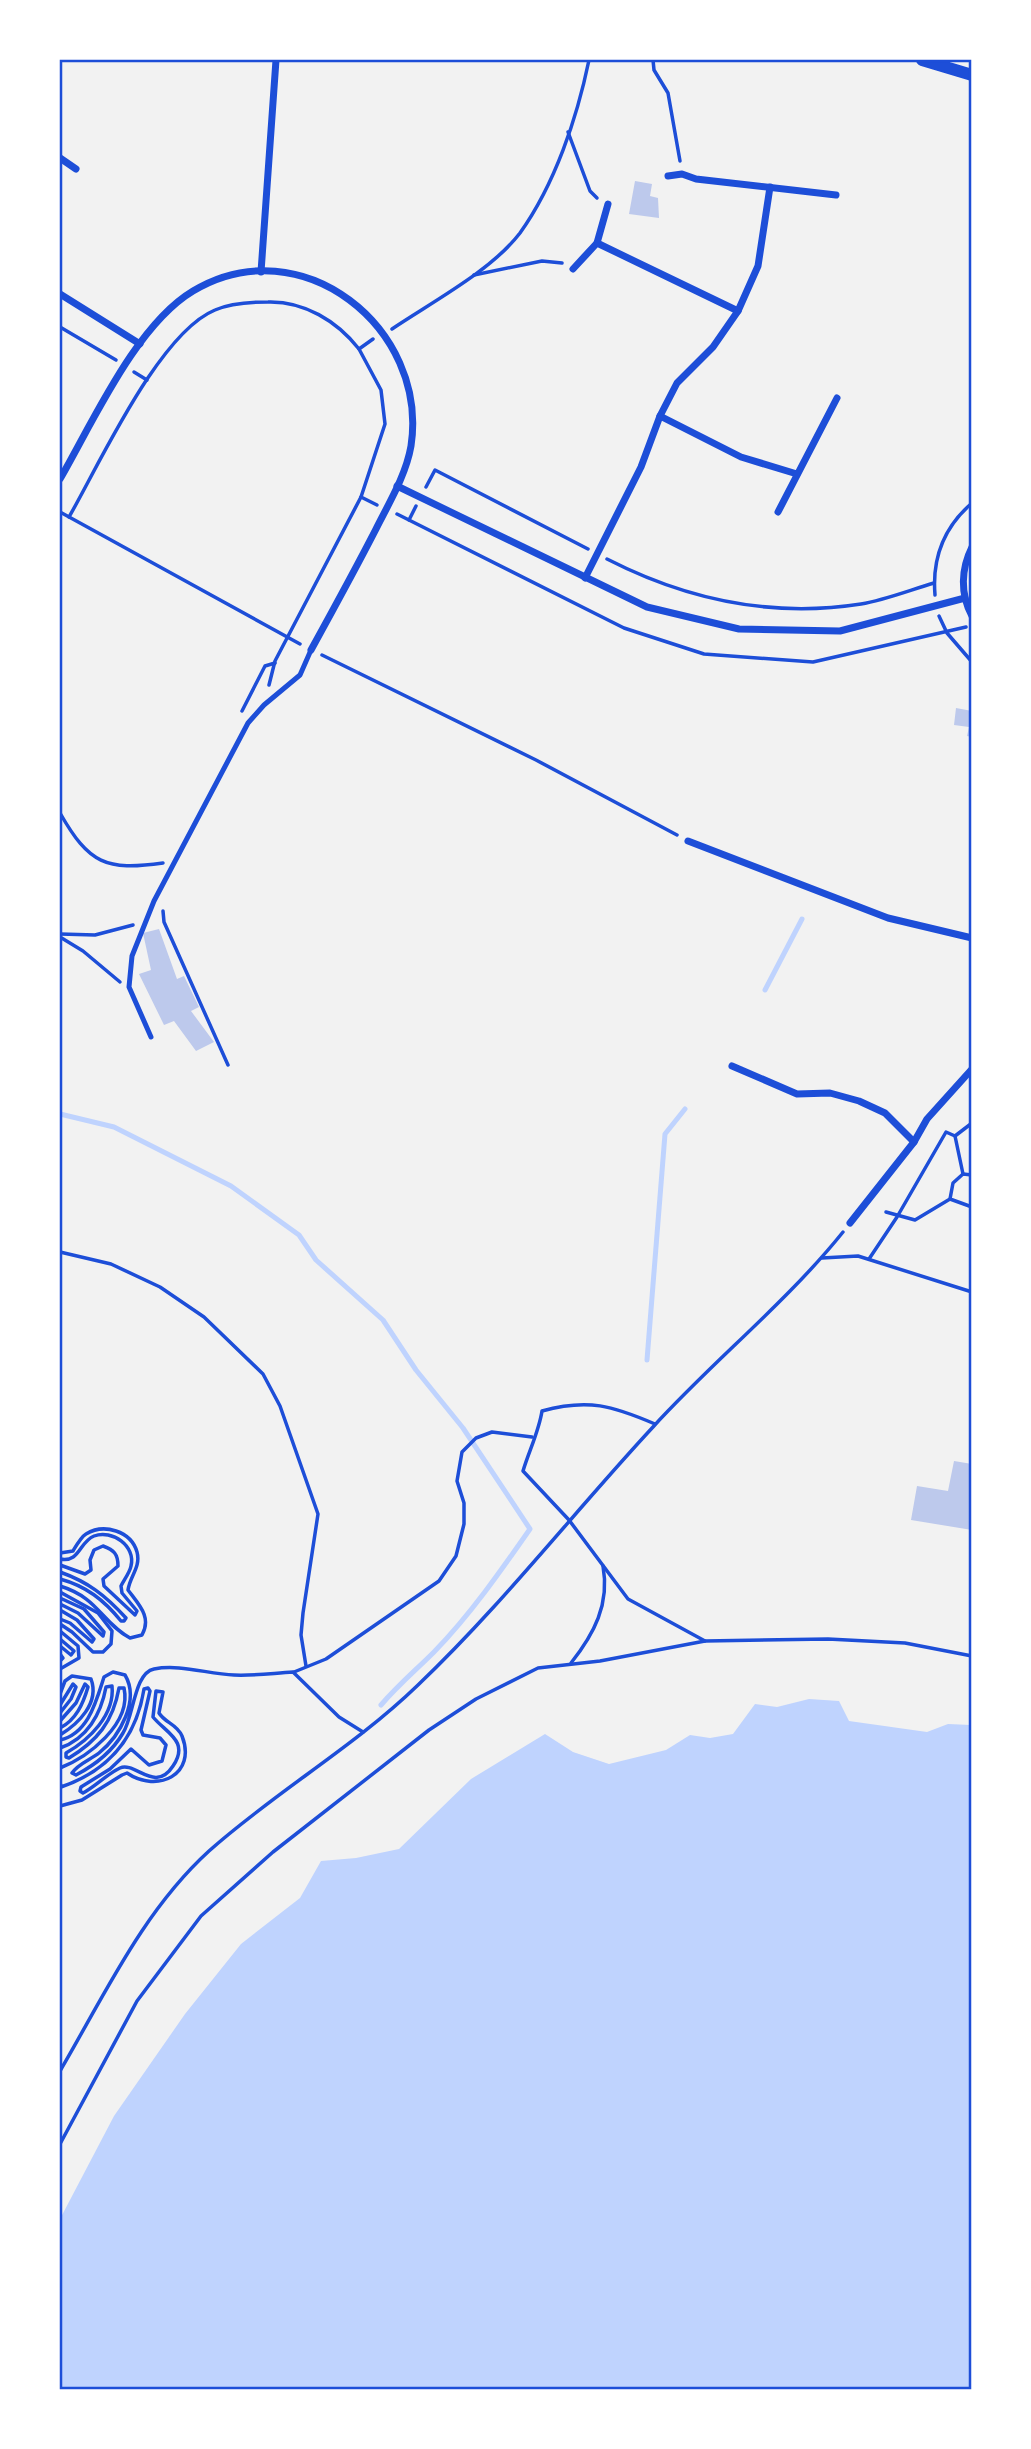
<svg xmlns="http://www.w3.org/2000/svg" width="1031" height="2449" font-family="'Fira Sans Condensed',sans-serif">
<rect width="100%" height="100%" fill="#f2f2f2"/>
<path fill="#bfd3fe" d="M809,1699l30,2 10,20 78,11 21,-8 23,1v664h-911v-170l54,-103 71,-102 56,-70 59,-46 21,-37 35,-3 43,-9 72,-70 74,-45 28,18 36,12 57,-14 24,-15 20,3 23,-4 22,-30 22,3z"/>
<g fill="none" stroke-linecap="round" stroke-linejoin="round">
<g stroke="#bfd3fe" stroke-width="5">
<path d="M765,990l37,-71"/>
<path d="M60,1114l54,13 117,59 68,49 17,25 67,60 33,50 47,58 67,101c-30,43 -60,86 -96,123 -19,19 -35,32 -53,53"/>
<path d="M647,1360l18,-226 20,-25"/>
</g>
</g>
<g fill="#bdc9ec">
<path d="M635,181l17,3 -2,12 8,2 1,20 -30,-4z"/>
<path d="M956,708l16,3v26l-5,-1 2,-9 -15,-2z"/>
<path d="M159,929l18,50 7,-3 15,31 -8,4 23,31 -18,9 -22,-30 -10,4 -25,-51 12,-4 -8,-37z"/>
<path d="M954,1461l18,3v66l-61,-10 6,-34 31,5z"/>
</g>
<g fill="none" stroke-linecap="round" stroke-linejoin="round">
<g stroke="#1d4ed8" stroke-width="3.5">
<path d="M653,60l1,10 14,23 12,68"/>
<path d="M568,132l22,59 7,7"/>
<path d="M474,275l68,-14 20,2"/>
<path d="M60,327l56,33"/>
<path d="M392,329c40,-27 99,-58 128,-96 35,-49 57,-115 69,-173"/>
<path d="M134,372l13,8"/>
<path d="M426,487l9,-17 153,79"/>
<path d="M361,497l16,8"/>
<path d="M60,512l240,132"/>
<path d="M397,514l227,114 80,26 109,8 153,-35"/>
<path d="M69,517c31,-54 90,-184 146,-207 16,-7 36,-8 53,-8 36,-1 69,19 91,47"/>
<path d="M409,520l7,-14"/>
<path d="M607,559c80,41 164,59 254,45 24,-4 49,-14 73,-21"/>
<path d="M935,595c-3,-36 9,-68 37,-92"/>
<path d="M939,616l8,17 25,29"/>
<path d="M322,655l214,105 141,75"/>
<path d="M269,685l6,-24 86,-164 24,-73 -4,-34 -22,-41 14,-10"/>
<path d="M242,711l23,-45 10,-3"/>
<path d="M60,813c29,51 46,58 103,50"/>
<path d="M163,911l1,11 64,143"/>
<path d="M60,934l35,1 38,-10"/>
<path d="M60,937l23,14 37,31"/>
<path d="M955,1136l8,38"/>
<path d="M972,1175l-9,-1 -10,9 -3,16 22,8"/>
<path d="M886,1212l29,8 35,-21"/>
<path d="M60,1252l51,12 49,23 44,30 59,57 17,32 38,108 -15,99 -2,22 5,31"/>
<path d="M822,1258l36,-2 114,36"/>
<path d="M869,1259l28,-42 49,-85 9,4 17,-13"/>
<path d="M655,1424c-42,-18 -67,-26 -113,-13 -3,20 -13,40 -19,60l46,49 59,79 77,42"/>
<path d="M60,1553l13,-2c3,-5 8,-14 13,-17 18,-11 45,-3 51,18 4,15 -7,24 -9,38 11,15 24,27 14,45l-12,3c-29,-16 -31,-40 -70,-52"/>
<path d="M60,1559c20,4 19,-17 34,-23 18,-7 42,10 37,30 -1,6 -7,14 -10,20l1,7 15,18 -2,4 -31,-29 -1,-7 15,-13c0,-12 -4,-16 -15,-20l-9,4 -4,10 1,10 -6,4 -25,-9"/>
<path d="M60,1572c28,10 45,23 66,46l-2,3h-3c-17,-21 -35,-35 -61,-42"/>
<path d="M60,1592l38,21 14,18 -1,13 -8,8h-10l-21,-20 -12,-8"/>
<path d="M60,1598l24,11 20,23 -1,4 -25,-23 -18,-9"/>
<path d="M60,1610l17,10 17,19 -2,3 -22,-19 -10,-4"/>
<path d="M60,1631l18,15 1,12 -19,11"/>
<path d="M60,1639l14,12 -3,4 -11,-9"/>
<path d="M60,1654l3,4 -3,3"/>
<path d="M571,1663c23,-29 39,-59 32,-97"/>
<path d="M294,1672l32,-13 113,-78 17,-25 8,-32v-21l-7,-22 5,-29 14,-14 16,-6 40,5"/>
<path d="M60,1694l5,-13 7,-5 19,3c9,24 -13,45 -31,56"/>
<path d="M60,1705l13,-21 3,3 -5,12 -11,14"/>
<path d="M60,1721l16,-18 9,-19 3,3c-5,17 -12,33 -28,41"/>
<path d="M60,1740c28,-6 36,-38 44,-63l9,-5 12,3c15,25 -5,61 -26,78 -9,7 -21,11 -27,20l4,2c19,-10 36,-23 47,-42 11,-17 11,-60 31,-64 26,-5 54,5 80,6 20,1 40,-2 59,-3l46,45 24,15"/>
<path d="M60,1748c27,-9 41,-34 46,-61l6,-1c3,29 -23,54 -46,67v4l3,1c28,-17 44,-36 50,-70h5c8,36 -36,69 -64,80"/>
<path d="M60,1782l1,5c47,-16 75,-48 83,-98l4,-1 2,3 -9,39 2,5 17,3 6,7 -4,16 -13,4 -18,-16 -21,20 -29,18 -1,4 3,2c13,-7 24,-19 37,-25 15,-7 35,26 53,-2 17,-25 -7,-33 -20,-49l3,-26 7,1 -4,21c6,10 18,11 23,23 15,38 -24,58 -55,37l-5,2 -40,25 -22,6"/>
<path d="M60,2071c44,-75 83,-160 149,-220 66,-59 145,-104 209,-166 84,-80 156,-173 235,-258 61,-67 133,-124 190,-195"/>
<path d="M60,2144l77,-143 64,-85 72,-64 156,-122 47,-31 62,-31 62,-7 105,-20 123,-2 77,4 67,13"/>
</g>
<path stroke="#1d4ed8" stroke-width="5" d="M151,1037l-22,-50 3,-31 22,-55 94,-178 16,-18 36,-30 11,-25"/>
<g stroke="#1d4ed8" stroke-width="7">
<path d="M60,158l16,11"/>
<path d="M668,176l14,-2 14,5 140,16"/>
<path d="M597,243l141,68"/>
<path d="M573,269l24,-26 11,-39"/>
<path d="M261,272l15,-212"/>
<path d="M60,294l80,50"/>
<path d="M660,416l81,41 56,17"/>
<path d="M60,479c33,-57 76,-154 133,-188 108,-65 236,37 218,155 -5,29 -22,57 -35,83 -21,41 -43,81 -65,121"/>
<path d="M397,486l250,121 92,22 101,2 125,-33"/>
<path d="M778,512l59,-114"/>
<path d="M972,547c-11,22 -12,47 0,69"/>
<path d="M585,578l56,-111 19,-51 17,-33 36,-36 25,-36 20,-45 12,-79"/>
<path d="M688,841l200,77 84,20"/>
<path d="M732,1066l65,28 33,-1 29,8 26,12 29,29"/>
<path d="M850,1223l64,-81 13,-23 45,-50"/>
</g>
<path stroke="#1d4ed8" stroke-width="12" d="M922,60l50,15"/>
</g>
<rect width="1031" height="2449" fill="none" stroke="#ffffff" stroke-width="122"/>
<rect x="61" y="61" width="909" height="2327" fill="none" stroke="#1d4ed8" stroke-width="2.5"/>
</svg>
